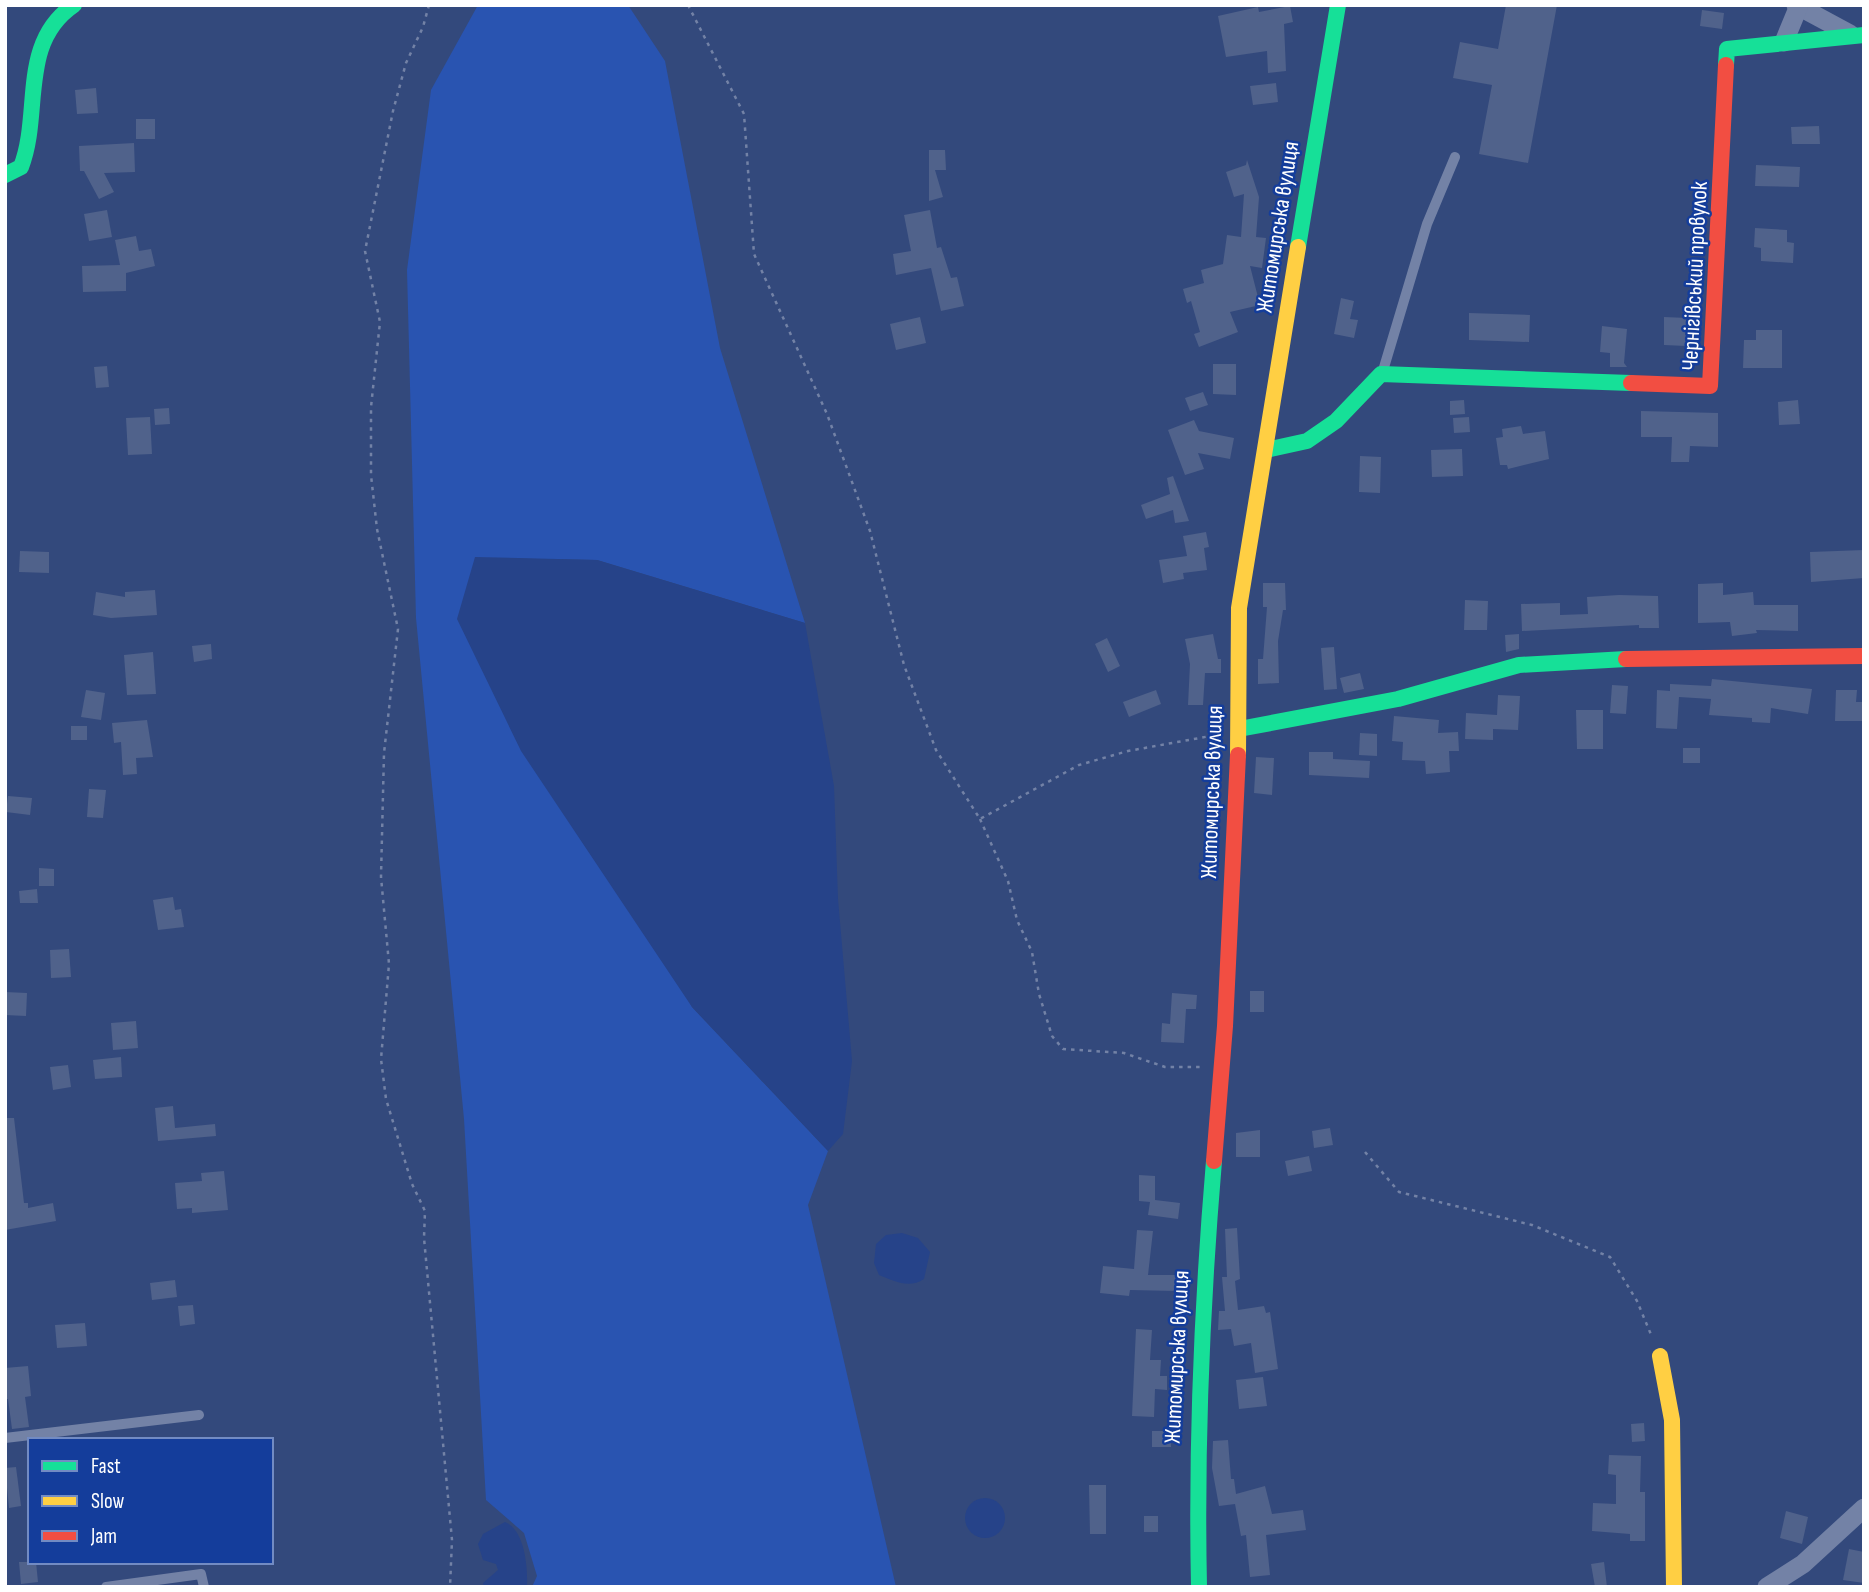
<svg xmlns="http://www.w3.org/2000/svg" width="1869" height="1592" font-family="'Sofia Sans Condensed',sans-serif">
<rect width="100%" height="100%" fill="#33497c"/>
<path fill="#2954b1" d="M478,5h150l37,56 55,287 85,275 -208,-63 -122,-2 217,449 136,144 -20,54 88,382h-364l5,-11 -13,-43 -38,-33 -22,-381 -48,-501 -9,-348 24,-180z"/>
<g fill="#264389">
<path d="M475,557l122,3 208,63 29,163 4,113 14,162 -9,73 -15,17 -136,-144 -171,-256 -64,-132z"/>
<path d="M902,1233l16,5 12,14 -6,27c-15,10 -30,2 -45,-4l-5,-12 2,-19 10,-9z"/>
<circle cx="985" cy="1518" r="20"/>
<path d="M505,1522c20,8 23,46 22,65h-43l-1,-4 15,-13 -2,-6 -13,-4 -5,-16 5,-10z"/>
</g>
<g fill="#50628b">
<path d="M1506,5h51l-29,158 -49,-9 13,-69 -39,-7 7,-36 38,7z"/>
<path d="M1290,6l3,16 -9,2 2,47 -18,2 -1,-22 -41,6 -8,-41 40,-9 1,5z"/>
<path d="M1702,10l22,3 -2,16 -22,-3z"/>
<path d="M1276,83l2,19 -25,3 -3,-19z"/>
<path d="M96,88l2,25 -21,1 -2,-24z"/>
<rect x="136" y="119" width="19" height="20"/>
<path d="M1819,126l1,18h-28l-1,-17z"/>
<path d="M134,143l1,29 -31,1 10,19 -15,7 -15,-28h-4l-1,-25z"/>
<path d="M929,150h16l1,20h-11l8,27 -14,4z"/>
<path d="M1247,160l12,37 -3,40 10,1 -4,30 -12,-2 10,39 -30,7 8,20 -39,15 -5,-13 6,-2 -9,-31 -4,2 -4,-14 21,-6 -3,-13 22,-6 4,-29 14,2 3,-43 -10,3 -8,-25 20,-7z"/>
<path d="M1756,165l44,2 -1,20 -44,-1z"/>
<path d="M107,210l5,27 -23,4 -5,-27z"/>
<path d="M930,210l7,38 4,-1 10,31 6,-1 7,29 -23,5 -10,-43 -35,7 -3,-21 18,-3 -7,-36z"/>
<path d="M1755,228l32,2v12l7,1 -1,20 -32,-2v-13l-7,-1z"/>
<path d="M136,236l3,15 12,-2 4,17 -29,7v18l-43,1 -1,-26 38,-1 -5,-25z"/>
<path d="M1341,298l13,3 -4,18 8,1 -4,18 -20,-4z"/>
<path d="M1469,313l61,2 -1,27 -60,-2z"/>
<path d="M920,317l6,26 -30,7 -6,-26z"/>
<path d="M1664,317l23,1 -1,28 -22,-1z"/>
<path d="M1602,326l25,3 -3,34 3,4h-17v-14l-10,-1z"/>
<path d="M1756,330h26v38h-39l1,-28h12z"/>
<path d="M1213,364h23v31l-23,-1z"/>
<path d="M107,366l2,21 -13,1 -2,-21z"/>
<path d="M1203,392l5,13 -18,6 -5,-13z"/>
<path d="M1464,400l1,14 -15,1v-14z"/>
<path d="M1798,400l2,24 -21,1 -1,-23z"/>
<path d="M169,408l1,16 -15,1 -1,-16z"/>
<path d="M1641,411l77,2v34l-28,-1 -1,16h-18l1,-25h-31z"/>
<path d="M150,417l2,37 -24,1 -2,-37z"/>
<path d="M1469,417l1,15 -16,1 -1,-15z"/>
<path d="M1194,420l5,11 35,7 -4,21 -32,-6 6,16 -19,6 -17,-45z"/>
<path d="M1521,426l2,8 22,-3 4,28 -41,10 -1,-4h-7l-4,-27 7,-1 -1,-8z"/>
<path d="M1462,449l1,27 -31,1 -1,-27z"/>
<path d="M1360,456l21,1 -1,36 -21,-1z"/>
<path d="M1173,476l16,45 -14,2 -2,-13 -27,9 -5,-14 29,-11 -3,-16z"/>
<path d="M1206,532l3,15 -5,1 3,22 -24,3 1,6 -21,4 -4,-23 28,-4 -4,-20z"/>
<path d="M1864,550v28l-53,4 -1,-30z"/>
<path d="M20,551l29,1v21l-30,-1z"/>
<path d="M1263,583h22l1,27h-3l-5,31 1,42 -21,1v-25h5l4,-52h-4z"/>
<path d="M1723,583v12l30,-3 1,13h44v26l-42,-1 1,3 -25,3 -2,-14 -32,1v-39z"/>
<path d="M155,590l2,25 -46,3 -18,-3 3,-23 29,5v-5z"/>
<path d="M1619,595l39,1 1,32h-20v-3l-117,6 -1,-27 39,-1v12l28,-1 -1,-17z"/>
<path d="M1465,600l23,1 -1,29h-23z"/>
<path d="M1213,634l5,25h3v14h-16l-2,32h-15l2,-41 -5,-25z"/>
<path d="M1519,634v15l-13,3 -1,-17z"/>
<path d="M1107,638l13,28 -12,6 -13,-28z"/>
<path d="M211,644l1,15 -18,3 -2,-16z"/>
<path d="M1334,647l3,42 -13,1 -3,-42z"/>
<path d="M153,652l3,42 -29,1 -3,-40z"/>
<path d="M1360,673l4,16 -20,4 -4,-15z"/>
<path d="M1712,679l100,10 -4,25 -37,-6 -1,15 -18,-1v-4l-43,-3 2,-16 -32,-2 -2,32 -21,-1 1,-38 13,1v-7l41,2z"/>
<path d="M1612,685l16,1 -2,28 -16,-1z"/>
<path d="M86,690l19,3 -4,27 -20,-3z"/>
<path d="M1156,690l5,14 -32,13 -6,-15z"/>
<path d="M1836,690h21l-1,12h8l-1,19h-28z"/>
<path d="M1498,695l22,1 -2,34 -25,-1v11l-28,-1 1,-26 31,2z"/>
<path d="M1576,710h27v39h-26z"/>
<path d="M1394,716l45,4 -1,13 20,-1 1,19h-10l1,21 -24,2 -1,-13 -23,-1 1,-18 -11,-1z"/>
<path d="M147,720l6,37 -17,1 1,16 -14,1 -2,-33 -7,1 -2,-20z"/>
<rect x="71" y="726" width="16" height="14"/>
<path d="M1360,733l17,1v22l-18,-1z"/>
<rect x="1683" y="748" width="17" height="15"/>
<path d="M1309,752h24v7l37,2 -1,17 -60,-3z"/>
<path d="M1256,757l18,1 -2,37 -18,-2z"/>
<path d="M89,789l17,1 -3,28 -16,-1z"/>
<path d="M8,796l24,2 -2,17 -24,-3z"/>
<path d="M39,868l15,1v17h-15z"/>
<path d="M37,889l1,14h-18l-1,-12z"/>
<path d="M173,897l2,13 6,-1 3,18 -26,3 -5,-30z"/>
<path d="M69,949l2,28 -20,1 -1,-28z"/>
<rect x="1250" y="991" width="14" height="21"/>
<path d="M5,992l22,1 -1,23 -21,-1z"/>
<path d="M1172,993l25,2 -1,14h-10l-2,34 -23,-1 1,-19 8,1z"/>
<path d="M136,1021l2,27 -25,2 -2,-27z"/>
<path d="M121,1057l1,20 -27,2 -2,-19z"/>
<path d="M68,1065l3,22 -18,3 -3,-23z"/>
<path d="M173,1106l2,22 40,-4 1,12 -58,5 -3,-33z"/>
<path d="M5,1118h9l10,85h4v5l25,-5 3,18 -51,9z"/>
<path d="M1330,1128l3,17 -19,3 -2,-17z"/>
<path d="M1260,1130v27h-24v-24z"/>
<path d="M1309,1156l3,15 -24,5 -3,-15z"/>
<path d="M224,1171l4,39 -36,3v-5l-15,1 -2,-26 27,-2 -1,-8z"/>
<path d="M1139,1175l16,1v24l25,3 -2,16 -30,-4 2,-13 -11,-1z"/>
<path d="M1237,1228l3,51 -5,2 3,29 26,-4 2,7 4,-1 8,57 -23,4 -4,-30 -17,3 -3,-17 -13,1 1,-19h6l-3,-34h5l-2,-48z"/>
<path d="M1137,1230l16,1 -5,44h28v16l-46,-1 -1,6 -29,-3 3,-27 31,3z"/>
<path d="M175,1280l2,17 -25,3 -2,-17z"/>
<path d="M193,1305l2,19 -15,2 -2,-20z"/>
<path d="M85,1323l2,23 -30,2 -2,-23z"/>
<path d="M1136,1329l16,1 -2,30h11l-1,16h7v14l-12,-1 -1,28 -22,-1z"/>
<path d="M28,1366l3,30 -6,1 4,30 -17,2 -4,-30h-3v-31z"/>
<path d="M1263,1377l4,29 -28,3 -3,-29z"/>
<path d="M1644,1423l1,18 -13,1 -1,-18z"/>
<path d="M1152,1431h18l1,16h-19z"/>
<path d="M1228,1440l3,39h3l2,15 29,-8 7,28 31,-4 3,20 -40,5 4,40 -20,2 -4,-42 -5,1 -6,-32 -16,2 -7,-38 1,-27z"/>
<path d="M1609,1455l32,1 -1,36h5v49h-15v-7l-38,-3 1,-28 23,1v-29l-8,-1z"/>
<path d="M16,1467l5,39 -12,2 -4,-40z"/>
<path d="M1089,1485h17v49h-16z"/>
<path d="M1786,1511l22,6 -6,27 -22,-6z"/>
<rect x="1144" y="1516" width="14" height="16"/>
<path d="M1849,1549l15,3v31l-21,-3z"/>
<path d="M19,1562h17l2,20 -17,2z"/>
<path d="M1604,1562l3,25h-12l-4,-23z"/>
</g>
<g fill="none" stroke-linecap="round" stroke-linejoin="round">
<g stroke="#7382a6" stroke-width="2.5" stroke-dasharray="3.5 5" stroke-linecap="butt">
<path d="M429,5l-6,22 -17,36 -13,48 -28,140 15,71 -9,85v68l6,54 21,100 -14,124 -3,124 8,87 -8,95 5,40 26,85 13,27 -1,27 28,302 -2,47"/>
<path d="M688,5l56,109 10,140 73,160 43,117 34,134 32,85 44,69 99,-54 49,-14 88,-16"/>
<path d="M980,819l28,62 9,39 15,32 7,42 13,42 11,13 61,4 41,14h36"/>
<path d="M1365,1152l34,40 133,33 78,32 27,44 15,36"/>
</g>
<g stroke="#7382a6" stroke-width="10">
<path d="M1382,374l45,-150 28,-67"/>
<path d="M5,1438l194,-23"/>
<path d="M106,1587l95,-13 3,13"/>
</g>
<g stroke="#7382a6" stroke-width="19">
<path d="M1796,5l54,29"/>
<path d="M1784,42l14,-34"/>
<path d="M1767,1587l36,-23 61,-56"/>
</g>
<g stroke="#16e098" stroke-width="16">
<path d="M1726,65l1,-16 137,-14"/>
<path d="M5,175l16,-8c21,-54 -3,-124 53,-162"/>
<path d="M1298,247l40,-242"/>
<path d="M1266,450l41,-9 29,-20 45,-47 250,9"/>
<path d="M1239,729l159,-30 121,-34 107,-6"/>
<path d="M1199,1587c-3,-143 3,-284 15,-426"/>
</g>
<g stroke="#ffcf43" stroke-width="16">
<path d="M1238,755l1,-147 59,-361"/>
<path d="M1660,1356l12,64 2,167"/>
</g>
<g stroke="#f24e42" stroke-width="16">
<path d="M1631,383l79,3 16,-321"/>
<path d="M1626,659l238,-3"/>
<path d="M1214,1161l11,-135 13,-271"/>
</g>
</g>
<g text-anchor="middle" stroke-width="5" stroke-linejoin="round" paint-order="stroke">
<g font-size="23" fill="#fff" stroke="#143d9b">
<text transform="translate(1277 227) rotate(-81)" y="8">Житомирська вулиця</text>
<text transform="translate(1694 276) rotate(-87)" y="8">Чернігівський провулок</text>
<text transform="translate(1211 792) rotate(-88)" y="8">Житомирська вулиця</text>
<text transform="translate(1176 1357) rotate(-87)" y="8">Житомирська вулиця</text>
</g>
</g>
<rect width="1869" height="1592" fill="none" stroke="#ffffff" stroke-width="14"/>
<rect x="28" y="1438" width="245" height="126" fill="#143d9b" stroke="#728bc3" stroke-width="2"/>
<rect x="42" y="1461" width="35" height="10" fill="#16e098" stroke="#728bc3" stroke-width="2"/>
<text x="91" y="1473" font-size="21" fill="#ffffff">Fast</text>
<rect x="42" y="1496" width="35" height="10" fill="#ffcf43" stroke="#728bc3" stroke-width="2"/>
<text x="91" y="1508" font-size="21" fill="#ffffff">Slow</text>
<rect x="42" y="1531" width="35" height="10" fill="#f24e42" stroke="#728bc3" stroke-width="2"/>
<text x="91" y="1543" font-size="21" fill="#ffffff">Jam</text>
</svg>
